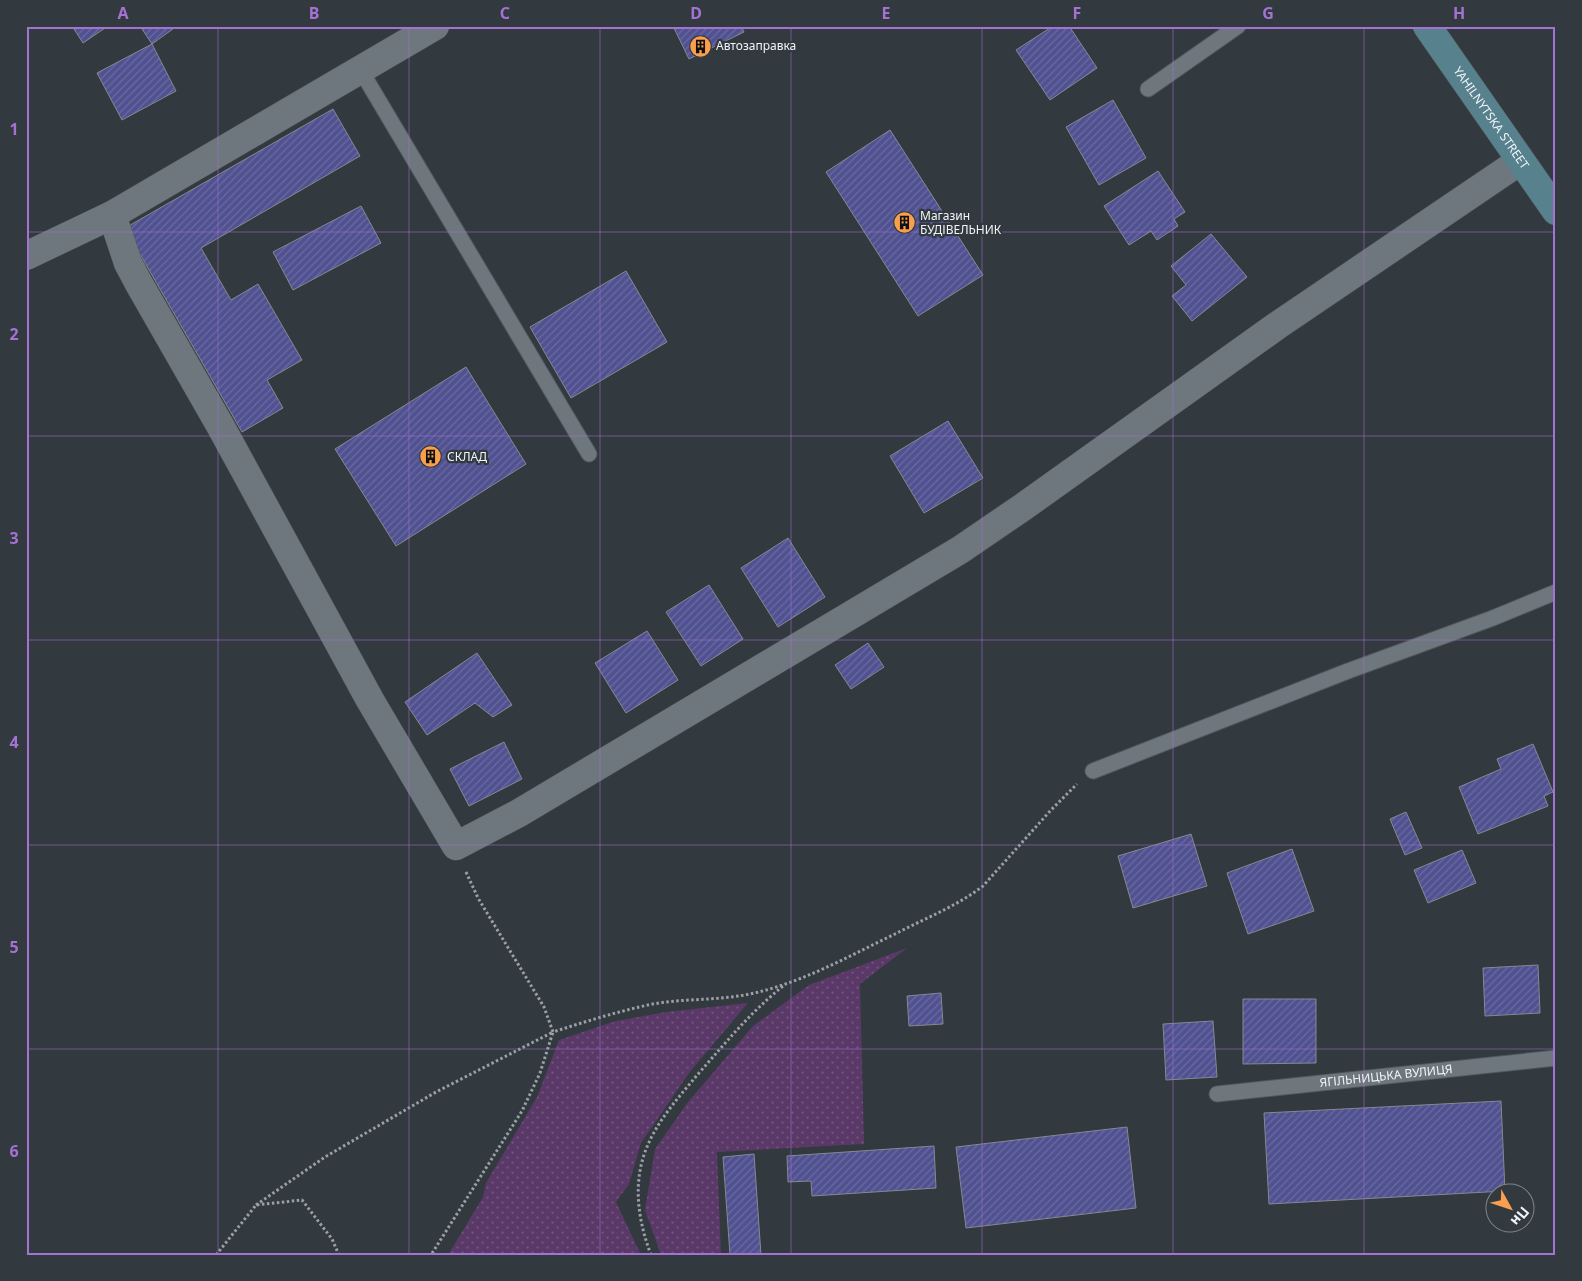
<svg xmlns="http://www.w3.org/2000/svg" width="1582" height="1281" font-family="'Noto Sans',sans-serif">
<defs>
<pattern id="grass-dots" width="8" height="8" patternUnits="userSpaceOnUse" patternTransform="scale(1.25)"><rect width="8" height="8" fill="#5a3968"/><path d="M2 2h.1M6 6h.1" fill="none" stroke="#72567e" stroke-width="1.8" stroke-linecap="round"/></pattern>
<pattern id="building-hatch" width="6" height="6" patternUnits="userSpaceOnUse" patternTransform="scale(1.25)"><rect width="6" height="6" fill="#505190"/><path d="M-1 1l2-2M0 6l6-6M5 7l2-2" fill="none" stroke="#6a6ba0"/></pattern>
</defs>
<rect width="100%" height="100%" fill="#32393f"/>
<g fill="url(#grass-dots)">
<path d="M907,948l-47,36 4,160 -147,8 4,103h-60l-16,-45 10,-61 33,-47 65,-76 56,-41z"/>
<path d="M748,1003l-59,70 -48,70 -12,41 -13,18 25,53h-193l35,-58 3,-14 51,-86 22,-57 57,-19 50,-9z"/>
</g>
<g fill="url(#building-hatch)" stroke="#878891">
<path d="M72,26h36l-25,17z"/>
<path d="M140,26h37l-25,18z"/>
<path d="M673,26h68l3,6 -55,27z"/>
<path d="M1053,26h16l28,42 -47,32 -34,-50z"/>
<path d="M152,44l24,47 -54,29 -25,-47z"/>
<path d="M1113,100l33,58 -47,27 -33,-58z"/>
<path d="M333,109l27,47 -159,92 30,52 27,-16 44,76 -35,20 16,28 -41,24 -117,-204z"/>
<path d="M890,130l93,145 -65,41 -92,-144z"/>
<path d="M1158,171l27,41 -11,7 4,7 -21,14 -6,-9 -22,14 -25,-39z"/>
<path d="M361,206l20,37 -88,47 -20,-38z"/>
<path d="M1211,234l36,43 -55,44 -20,-25 14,-11 -15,-19z"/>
<path d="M626,271l41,71 -96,56 -41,-71z"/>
<path d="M466,367l60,97 -130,82 -61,-97z"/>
<path d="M948,421l35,57 -59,35 -34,-57z"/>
<path d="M788,538l37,59 -47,30 -37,-59z"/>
<path d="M709,585l34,54 -42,27 -35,-54z"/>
<path d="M647,631l31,49 -52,33 -31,-50z"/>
<path d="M868,643l16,24 -33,22 -16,-24z"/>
<path d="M477,653l35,52 -19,12 -18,-14 -48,32 -22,-33z"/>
<path d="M504,742l18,37 -53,27 -19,-37z"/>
<path d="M1533,744l20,48 -9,4 4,10 -70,28 -19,-47 42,-18 -4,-10z"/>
<path d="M1406,812l16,36 -17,7 -15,-36z"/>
<path d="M1191,834l16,52 -74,22 -15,-52z"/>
<path d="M1292,849l22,62 -66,23 -21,-61z"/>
<path d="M1462,850l14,33 -48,20 -14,-33z"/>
<path d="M1538,965l2,48 -55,3 -2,-48z"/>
<path d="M941,993l2,31 -34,2 -2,-30z"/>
<path d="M1243,999h73v64l-73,1z"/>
<path d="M1213,1021l4,56 -51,3 -3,-56z"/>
<path d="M1501,1101l4,90 -236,13 -5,-91z"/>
<path d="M1127,1127l9,81 -170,20 -10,-81z"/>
<path d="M934,1146l2,42 -124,8 -1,-15 -23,1 -1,-26z"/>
<path d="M754,1154l7,101h-31l-7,-98z"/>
</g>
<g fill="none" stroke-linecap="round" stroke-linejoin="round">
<defs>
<g id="lane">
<path d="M360,69l229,385"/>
<path d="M1148,89l90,-63"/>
<path d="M1093,771l255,-100 145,-53 63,-26"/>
<path id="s1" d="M1217,1094l339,-36"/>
</g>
<g id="street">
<path d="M112,215l16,48 10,19 83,145 149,273 86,146 63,-33 441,-263 63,-43 255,-182 242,-164"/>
<path d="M26,256l86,-41 323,-189"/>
</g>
<g id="secondary">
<path id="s2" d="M1427,26l129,185"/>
</g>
</defs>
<use href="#lane" stroke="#52575c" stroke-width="17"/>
<use href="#street" stroke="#52575c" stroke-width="29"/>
<use href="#secondary" stroke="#52575c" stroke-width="29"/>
<g stroke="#9aa0a5" stroke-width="3" stroke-dasharray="2.5 2.5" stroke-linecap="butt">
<path d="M466,872l12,26 66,109 9,25c31,-10 63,-20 95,-27 33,-7 68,-4 102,-11 52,-11 99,-38 147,-61 29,-15 60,-27 86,-47l68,-76 26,-26"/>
<path d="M256,1205l69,-48 111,-65 117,-60 -13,41 -18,38 -91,144"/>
<path d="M216,1255l40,-50 46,-5 30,39 7,16"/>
<path d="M651,1255c-12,-32 -18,-67 -7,-100 10,-31 34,-57 55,-82 28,-32 51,-60 84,-87"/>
</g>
<use href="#lane" stroke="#6f777e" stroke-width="15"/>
<use href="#street" stroke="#6f777e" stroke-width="28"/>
<use href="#secondary" stroke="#57818c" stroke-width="28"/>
</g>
<path fill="none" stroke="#a472d3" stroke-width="1" stroke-opacity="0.55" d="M218,26v1229M409,26v1229M600,26v1229M791,26v1229M982,26v1229M1173,26v1229M1364,26v1229M26,232h1530M26,436h1530M26,640h1530M26,845h1530M26,1049h1530"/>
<defs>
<symbol id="building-disc" viewBox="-11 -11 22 22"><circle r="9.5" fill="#f99f4d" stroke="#32393f"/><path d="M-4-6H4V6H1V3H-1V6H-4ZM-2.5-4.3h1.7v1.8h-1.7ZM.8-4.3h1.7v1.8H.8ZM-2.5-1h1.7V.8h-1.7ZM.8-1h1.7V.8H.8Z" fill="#111"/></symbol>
</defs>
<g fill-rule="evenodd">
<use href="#building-disc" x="688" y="34" width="25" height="25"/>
<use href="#building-disc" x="892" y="210" width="25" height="25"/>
<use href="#building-disc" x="418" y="444" width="25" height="25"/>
</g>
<g text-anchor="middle" stroke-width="4.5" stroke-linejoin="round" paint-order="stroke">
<g font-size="12" fill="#f1f5f9" stroke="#32393f" text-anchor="start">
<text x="716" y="50">Автозаправка</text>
<text x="920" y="220">Магазин<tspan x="920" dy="14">БУДІВЕЛЬНИК</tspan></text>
<text x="447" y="461">СКЛАД</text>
</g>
<g font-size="12" fill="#f1f5f9" stroke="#32393f">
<text dy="4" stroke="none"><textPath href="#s2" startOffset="112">YAHILNYTSKA STREET</textPath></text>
<text dy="4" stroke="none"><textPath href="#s1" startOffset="170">ЯГІЛЬНИЦЬКА ВУЛИЦЯ</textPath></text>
</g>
</g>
<rect width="1582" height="1281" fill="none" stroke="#32393f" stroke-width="55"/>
<g transform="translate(1510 1208) rotate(130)"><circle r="24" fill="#32393f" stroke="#7e8489"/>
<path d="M0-4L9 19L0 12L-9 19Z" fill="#f99f4d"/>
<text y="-8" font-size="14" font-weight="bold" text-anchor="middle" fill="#f1f5f9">Пн</text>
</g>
<rect x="28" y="28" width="1526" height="1226" fill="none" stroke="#a472d3" stroke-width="2"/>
<g font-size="16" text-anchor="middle" font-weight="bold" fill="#a472d3">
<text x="123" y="19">A</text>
<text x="314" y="19">B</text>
<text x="505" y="19">C</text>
<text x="696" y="19">D</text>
<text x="886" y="19">E</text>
<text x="1077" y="19">F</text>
<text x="1268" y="19">G</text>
<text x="1459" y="19">H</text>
<text x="14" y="135">1</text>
<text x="14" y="340">2</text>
<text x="14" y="544">3</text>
<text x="14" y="748">4</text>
<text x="14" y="953">5</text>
<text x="14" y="1157">6</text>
</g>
</svg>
